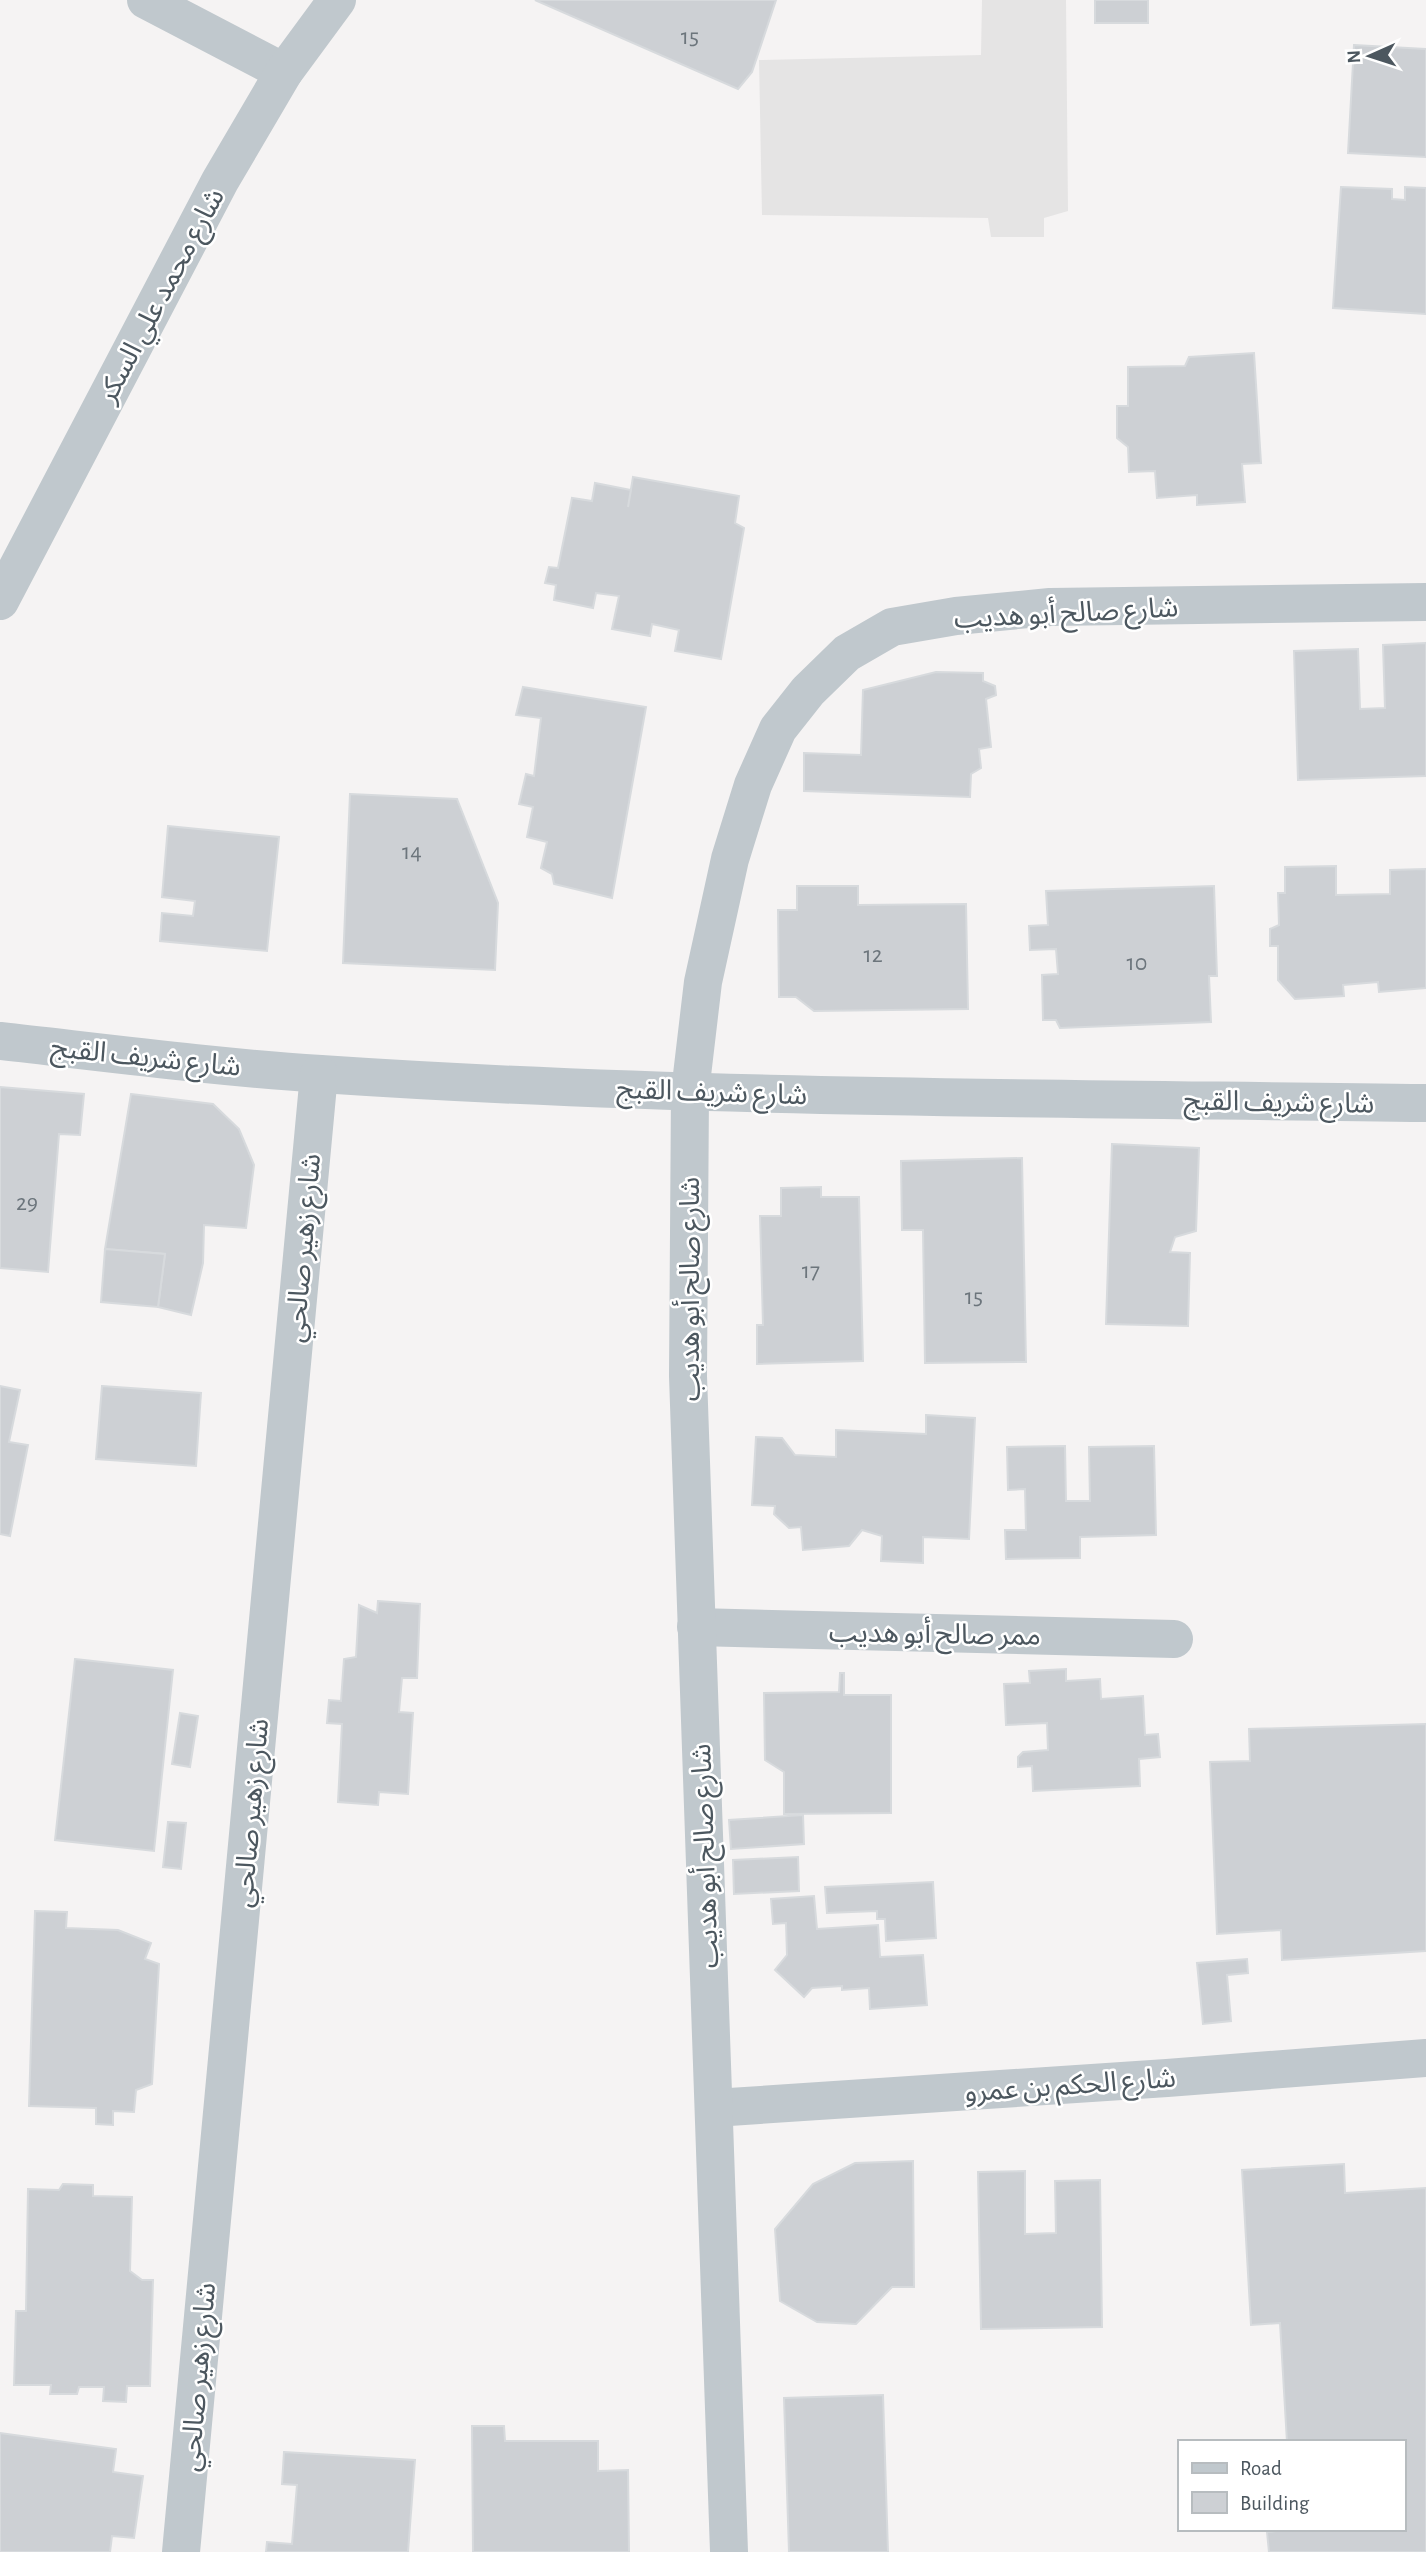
<svg xmlns="http://www.w3.org/2000/svg" width="1426" height="2552" font-family="'Alegreya Sans','Noto Sans Arabic',sans-serif">
<rect width="100%" height="100%" fill="#f5f3f3"/>
<path fill="#e5e4e4" d="M982,0h84l2,211 -24,7v19h-53l-3,-19 -226,-3 -3,-155 222,-5z"/>
<g fill="#cdd0d4" stroke="#d7dadd" stroke-width="2">
<path d="M535,0h241l-24,72 -14,17z"/>
<rect x="1095" y="0" width="53" height="23"/>
<path d="M1354,45l72,4v108l-78,-4z"/>
<path d="M1341,187l51,2v10l13,1v-13l21,1v126l-93,-6z"/>
<path d="M1254,353l7,110 -19,1 3,38 -48,3v-10l-40,3 -2,-27 -26,1 -1,-25 -11,-9v-32h11v-39l57,-1 4,-9z"/>
<path d="M633,477l106,19 -4,27 9,5 -23,131 -46,-8 4,-21 -27,-6 -2,12 -38,-7 7,-33 -23,-3 -3,15 -39,-8 2,-15 -11,-2 4,-16 9,1 14,-70 20,3 3,-18 36,7 -3,17z"/>
<path d="M1426,643v133l-128,4 -4,-129 64,-2 2,60 25,-1 -2,-63z"/>
<path d="M936,672l47,1v8l12,5 1,9 -10,4 5,48 -12,2 2,19 -10,6 -1,23 -166,-6v-38l57,2 2,-65z"/>
<path d="M523,687l123,20 -34,191 -58,-14 -2,-10 -11,-6 6,-26 -20,-5 6,-30 -14,-3 7,-30 8,2 7,-58 -25,-3z"/>
<path d="M350,794l107,5 41,104 -3,67 -152,-7z"/>
<path d="M168,826l111,11 -12,114 -107,-10 2,-28 31,3 2,-15 -33,-4z"/>
<path d="M1336,866v29l54,-1v-24l36,-1v119l-47,4 -1,-10 -35,3 1,11 -49,3 -17,-19v-34h-8v-17l9,-4 -1,-32h7v-26z"/>
<path d="M797,886h61v19l108,-1 2,105 -154,2 -18,-14h-17l-1,-87h19z"/>
<path d="M1214,886l3,90h-8l2,46 -151,6 -4,-8h-13l-1,-45 16,-1 -2,-25 -26,1 -1,-24 19,-1 -2,-34z"/>
<path d="M0,1087l84,7 -4,41 -21,-1 -11,138 -48,-4z"/>
<path d="M131,1094l82,10 26,25 15,36 -8,63 -42,-3 -1,38 -12,52 -33,-8 7,-53 -60,-5z"/>
<path d="M1112,1144l87,4 -3,83 -21,6 -5,15 20,1 -2,73 -82,-2z"/>
<path d="M1022,1158l4,204 -101,1 -2,-133h-21l-1,-69z"/>
<path d="M821,1187v10h38l4,164 -106,3v-39h6l-3,-109h21v-28z"/>
<path d="M105,1249l60,5 -7,53 -57,-5z"/>
<path d="M0,1386l20,4 -11,52 19,3 -18,91 -10,-2z"/>
<path d="M102,1386l99,7 -5,73 -100,-7z"/>
<path d="M926,1415l49,3 -6,121 -46,-2v26l-42,-2 1,-25 -20,-6 -13,16 -46,4 -2,-23 -12,1 -15,-14 1,-8 -23,-1 4,-68 26,1 13,17 41,2v-27l90,4z"/>
<path d="M1065,1446l1,55h24l-1,-54 65,-1 2,89 -76,2v21l-74,1 -1,-29h21l-1,-41 -17,1 -1,-43z"/>
<path d="M378,1601l42,3 -3,74h-15l-3,34 14,1 -5,81 -29,-2 -1,13 -40,-3 4,-78 -15,-1 2,-23 12,1 3,-42 12,-2 3,-52 18,8z"/>
<path d="M75,1659l98,11 -19,181 -99,-11z"/>
<path d="M1066,1669v12l34,-2 1,20 42,-3 2,39 13,-1 2,23 -21,2 1,27 -107,5 -1,-25 -14,1v-10l5,-5 25,-2 -1,-27 -41,2 -2,-41 26,-1 -1,-12z"/>
<path d="M840,1673h4v22h47v118l-107,1v-42l-19,-12 -1,-67 75,-1z"/>
<path d="M180,1713l18,3 -8,51 -18,-3z"/>
<path d="M1426,1724v227l-144,9 -1,-30 -64,4 -7,-172 40,-1 -1,-32z"/>
<path d="M803,1815l1,29 -73,5 -2,-29z"/>
<path d="M168,1822l18,1 -5,46 -18,-2z"/>
<path d="M798,1857l1,34 -65,3 -1,-34z"/>
<path d="M933,1882l3,56 -50,3 -1,-22h-8v-8l-50,2 -2,-26z"/>
<path d="M814,1896l3,33 61,-4 2,32 43,-2 4,50 -57,4 -1,-21 -27,2v-4l-30,2 -8,9 -29,-27 12,-15 -1,-32 -13,1 -2,-25z"/>
<path d="M35,1911l32,1 -1,16 52,2 33,13 -6,16 14,5 -7,120 -16,6 -2,22 -21,-1v14l-17,-1v-16l-67,-2z"/>
<path d="M1247,1959l1,14 -21,2 4,46 -28,3 -6,-61z"/>
<path d="M913,2161l1,126h-22l-36,37 -39,-2 -37,-21 -5,-72 38,-45 42,-21z"/>
<path d="M1344,2164l1,29 81,-5v364h-157l-2,-20 25,-3h111v-87h-116l-7,-119 -29,2 -9,-155z"/>
<path d="M1025,2171v63l31,-1 -1,-52 45,-1 2,147 -121,2 -3,-157z"/>
<path d="M63,2184l30,1v11l39,1 -2,74 12,9h11l-3,106h-23l-1,16 -23,-1 1,-14h-25l-2,7h-27l1,-9h-37l2,-74h10l2,-122 31,1z"/>
<path d="M883,2395l5,157h-99l-5,-154z"/>
<path d="M472,2426h32l1,15h93v30l30,-1 1,82h-156z"/>
<path d="M0,2433l116,16 -3,23 30,4 -9,62 -22,-2 -2,16h-110z"/>
<path d="M284,2452l131,8 -7,92h-142l1,-10 25,2 5,-59 -15,-1z"/>
</g>
<g fill="none" stroke-linecap="round" stroke-linejoin="round">
<g stroke="#c0c8cd" stroke-width="38">
<path d="M146,0l138,72"/>
<path d="M0,601l220,-420 64,-109 53,-72"/>
<path d="M0,1041c107,12 214,26 321,33 368,25 737,24 1105,29"/>
<path d="M696,1627l478,12"/>
<path d="M714,2108l453,-30 259,-20"/>
<path d="M181,2552l138,-1478"/>
<path d="M729,2552l-41,-1176 2,-284 13,-110 27,-123 23,-74 25,-56 30,-38 39,-38 45,-26 64,-11 94,-9 376,-5"/>
</g>
</g>
<g text-anchor="middle" stroke-width="5" stroke-linejoin="round" paint-order="stroke">
<g font-size="24" fill="#6c757c">
<text x="690" y="44">15</text>
<text x="412" y="859">14</text>
<text x="873" y="962">12</text>
<text x="1137" y="970">10</text>
<text x="27" y="1210">29</text>
<text x="811" y="1278">17</text>
<text x="974" y="1304">15</text>
</g>
<g font-size="28" fill="#4c575f" stroke="#fff">
<text transform="translate(160 295) rotate(-62)" y="10">شارع محمد علي السكر</text>
<text transform="translate(1066 612) rotate(-3)" y="10">شارع صالح أبو هديب</text>
<text transform="translate(146 1056) rotate(6)" y="10">شارع شريف القبج</text>
<text transform="translate(712 1091) rotate(2)" y="10">شارع شريف القبج</text>
<text transform="translate(1279 1101) rotate(1)" y="10">شارع شريف القبج</text>
<text transform="translate(302 1248) rotate(-85)" y="10">شارع زهير صالحي</text>
<text transform="translate(689 1289) rotate(-90)" y="10">شارع صالح أبو هديب</text>
<text transform="translate(935 1633) rotate(1)" y="10">ممر صالح أبو هديب</text>
<text transform="translate(250 1813) rotate(-85)" y="10">شارع زهير صالحي</text>
<text transform="translate(704 1856) rotate(-92)" y="10">شارع صالح أبو هديب</text>
<text transform="translate(1070 2084) rotate(-4)" y="10">شارع الحكم بن عمرو</text>
<text transform="translate(197 2377) rotate(-85)" y="10">شارع زهير صالحي</text>
</g>
</g>
<rect x="1178" y="2440" width="228" height="91" fill="#ffffff" stroke="#b7bcbf" stroke-width="2"/>
<rect x="1192" y="2463" width="35" height="10" fill="#c0c8cd" stroke="#b7bcbf" stroke-width="2"/>
<text x="1240" y="2475" font-size="21" fill="#4c575f">Road</text>
<rect x="1192" y="2492" width="35" height="21" fill="#cdd0d4" stroke="#b7bcbf" stroke-width="2"/>
<text x="1240" y="2510" font-size="21" fill="#4c575f">Building</text>
<g transform="translate(1370 56) rotate(267)" stroke="#ffffff" stroke-width="5" paint-order="stroke">
<path d="M0-5L12 26L0 18L-12 26Z" fill="#4c575f"/>
<text y="-10" font-size="19" font-weight="bold" text-anchor="middle" fill="#4c575f">N</text>
</g>
</svg>
